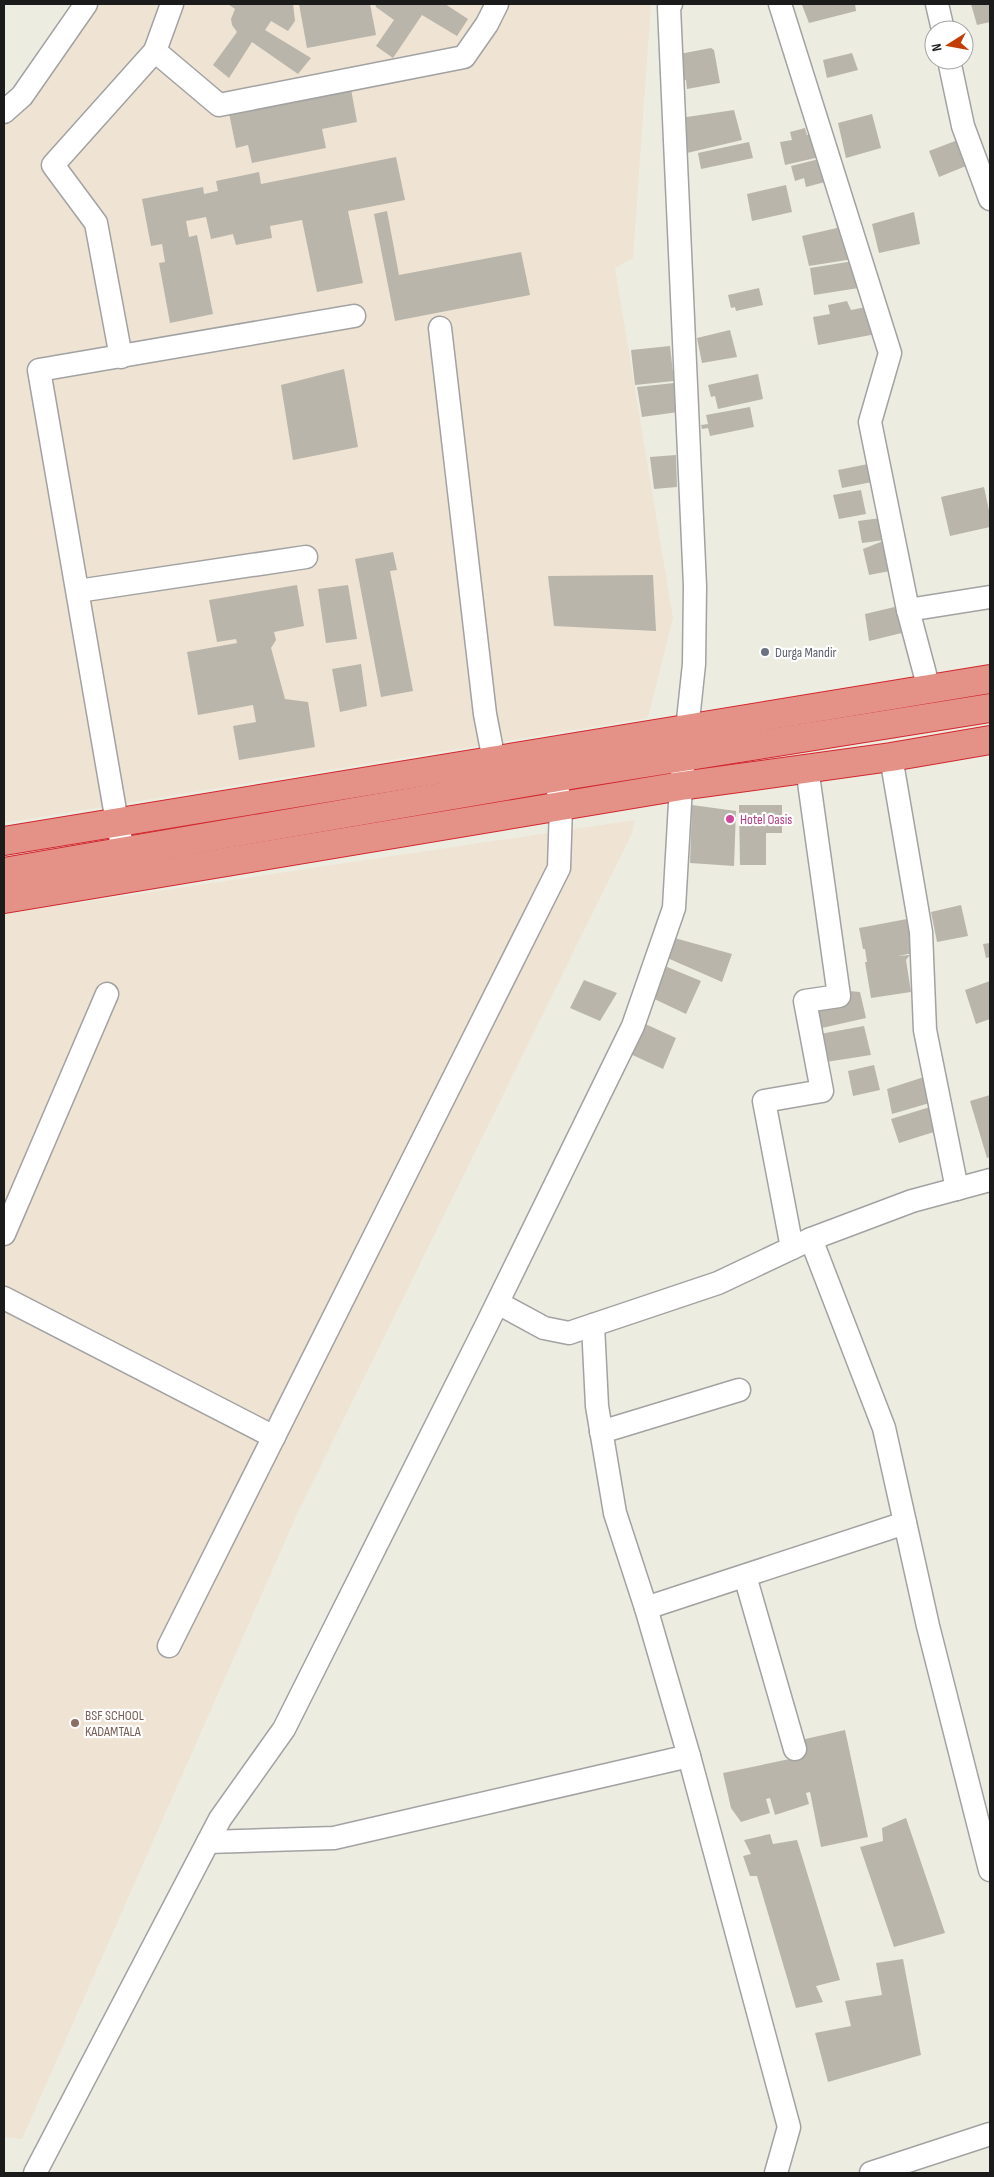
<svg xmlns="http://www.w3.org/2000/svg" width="994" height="2177" font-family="'Sofia Sans Condensed',sans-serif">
<rect width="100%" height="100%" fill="#edece0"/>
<g fill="#efe3d3">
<path d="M99,4h552l-18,254 -18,10 58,350 -25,100 -644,105v-702l42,-41z"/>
<path d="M635,820l-3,13 -335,681 -275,625 -18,-2v-1223z"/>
</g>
<g fill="#b9b5aa">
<path d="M228,4h65l2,17 -7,10 -17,-10 -6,9 46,28 -13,16 -46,-32 -23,36 -16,-13 24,-33 -5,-7 -1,-6 4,-10z"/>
<path d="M299,4h71l6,31 -69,13z"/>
<path d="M375,4h70l23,15 -11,17 -35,-21 -29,43 -17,-12 18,-26 -18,-13z"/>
<path d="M805,4h50l1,7 -47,12 -7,-18z"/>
<path d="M971,4h19v18l-13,3z"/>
<path d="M711,48l3,2 6,33 -33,6 -1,-9 -10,2 -2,-27z"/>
<path d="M852,53l6,17 -31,8 -4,-18z"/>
<path d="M351,89l6,33 -35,7 4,19 -74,15 -4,-18 -12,3 -7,-35z"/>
<path d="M734,110l8,30 -55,13 -7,-35z"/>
<path d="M872,114l9,34 -35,10 -8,-35z"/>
<path d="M805,128l2,7 12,-3 5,24 -39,9 -5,-23 12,-2 -2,-8z"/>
<path d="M963,138l8,26 -32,13 -10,-26z"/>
<path d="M749,142l4,16 -52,11 -3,-16z"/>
<path d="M396,157l9,43 -57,11 15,72 -46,9 -15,-72 -32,6 2,12 -36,7 -3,-11 -22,5 -5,-22 -20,4 3,16 8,-2 16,79 -43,9 -11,-60 6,-1 -3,-18 -11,2 -9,-47 61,-12 1,7 14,-3 -2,-10 43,-9 2,12z"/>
<path d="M819,159l6,23 -19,5 -2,-9 -9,3 -4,-15z"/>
<path d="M786,185l6,27 -40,9 -5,-27z"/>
<path d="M387,211l12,64 122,-23 9,43 -135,26 -21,-107z"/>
<path d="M914,212l6,32 -41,9 -7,-29z"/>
<path d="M842,216l11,43 -44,7 -7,-30 35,-8 -2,-10z"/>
<path d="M854,261l11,26 -51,8 -4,-27z"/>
<path d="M759,288l4,17 -27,6 -1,-4 -4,1 -3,-13z"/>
<path d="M847,301l4,9 20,-4 5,28 -58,11 -5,-28 17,-3 -2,-9z"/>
<path d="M730,330l7,27 -35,6 -5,-25z"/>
<path d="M670,346l4,35 -39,4 -4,-35z"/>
<path d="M344,369l14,78 -65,13 -12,-75z"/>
<path d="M758,374l5,25 -45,10 -3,-13 -4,1 -3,-12z"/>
<path d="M674,383l4,29 -36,5 -5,-30z"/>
<path d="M750,407l4,20 -44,9 -2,-8 -6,1 -1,-4 7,-1 -2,-9z"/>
<path d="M676,455l1,32 -23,2 -4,-32z"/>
<path d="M873,463l4,18 -35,7 -4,-18z"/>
<path d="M984,487l6,28v12l-40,9 -9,-39z"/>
<path d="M861,490l5,24 -27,5 -6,-24z"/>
<path d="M881,518l4,22 -23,3 -4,-22z"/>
<path d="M883,541l7,30 -21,4 -6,-26z"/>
<path d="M393,552l4,18 -7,1 23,120 -32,6 -26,-138z"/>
<path d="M653,575l3,56 -102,-5 -6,-50z"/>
<path d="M297,585l7,41 -30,6 2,8 -5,8 14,51 23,3 7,45 -76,13 -6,-34 23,-4 -3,-17 -55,10 -11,-63 50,-9 -1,-4 -19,3 -8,-42z"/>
<path d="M348,585l9,54 -31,4 -8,-54z"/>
<path d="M903,605l7,26 -41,10 -4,-27z"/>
<path d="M361,664l6,42 -27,6 -8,-43z"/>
<path d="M692,805l44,6 -2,55 -44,-3z"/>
<path d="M739,805h43v28h-16v32h-26z"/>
<path d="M961,905l7,31 -31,6 -6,-30z"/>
<path d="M907,919l6,34 -15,3 12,-1 -4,5 5,32 -40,6 -6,-36h2l-2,-13h-2l-4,-21z"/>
<path d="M671,937l61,17 -10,28 -57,-25z"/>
<path d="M990,943v14l-4,1 -3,-14z"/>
<path d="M660,964l41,17 -15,33 -38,-18z"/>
<path d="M584,980l33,13 -17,28 -30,-13z"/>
<path d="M990,981v38l-14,5 -11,-34z"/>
<path d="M849,991l11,1 6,26 -44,10 -6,-26z"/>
<path d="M641,1022l35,16 -13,31 -37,-17z"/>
<path d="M864,1026l7,29 -45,7 -6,-28z"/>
<path d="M874,1065l6,25 -27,6 -5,-25z"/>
<path d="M924,1077l9,25 -41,12 -5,-25z"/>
<path d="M990,1095v62l-3,1 -17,-57z"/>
<path d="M930,1107l7,24 -38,12 -8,-24z"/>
<path d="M845,1730l23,107 -47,10 -11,-55 -4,1 3,11 -34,11 -5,-17 -4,1 4,14 -29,9 -10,-14 -8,-35 81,-17 -3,-16z"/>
<path d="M906,1818l39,115 -51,14 -34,-100 23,-6 -1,-13z"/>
<path d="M770,1834l3,10 24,-4 43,140 -24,6 7,16 -27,6 -39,-132h-7l-7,-20 8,-2 -7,-14z"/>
<path d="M903,1959l18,96 -93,27 -13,-49 36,-7 -6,-25 37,-6 -6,-32z"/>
</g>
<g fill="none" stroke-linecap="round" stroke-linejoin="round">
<defs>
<g id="minor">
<path d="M780,4l110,349 -20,69 38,188 21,79"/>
<path d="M937,4l6,26"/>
<path d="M155,51l64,54 245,-48 23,-33 10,-20"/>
<path d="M949,60l14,66 27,73"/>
<path d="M4,112l18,-16 64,-92"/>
<path d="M440,328l45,386 12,62"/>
<path d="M121,357l-25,-134 -43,-58 102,-114 17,-47"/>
<path d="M78,591l228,-34"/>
<path d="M908,610l82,-13"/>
<path d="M891,757l30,175 4,98 32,159"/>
<path d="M127,867l-10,-45 -78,-452 315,-54"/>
<path d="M4,1234l103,-240"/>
<path d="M811,1239l73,189 44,198 62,244"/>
<path d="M792,1248l-28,-147 58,-10 -17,-90 34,-5 -32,-228"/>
<path d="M4,1298l270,139"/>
<path d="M498,1303l46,25 25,5 149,-50 93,-44 101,-38 78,-21"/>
<path d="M593,1325l4,81 18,107 31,95 259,-85"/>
<path d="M601,1432l138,-42"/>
<path d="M745,1576l50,173"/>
<path d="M646,1608l43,148 100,371 -13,46"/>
<path d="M169,1646l390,-778 2,-62 -6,-29"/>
<path d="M208,1842l126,-4 355,-82"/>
<path d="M35,2173l185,-354 64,-90 204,-407 145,-296 41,-118 7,-122 13,-122 1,-78 -26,-579 2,-3"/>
<path d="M871,2173l119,-39"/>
</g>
<g id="highway">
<path d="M4,841l986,-162"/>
<path d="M4,872l572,-98 414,-66"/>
<path d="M4,899l677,-113 210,-29 99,-17"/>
</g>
</defs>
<use href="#minor" stroke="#a2a2a2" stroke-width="25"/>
<use href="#highway" stroke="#d2262d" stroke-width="30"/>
<use href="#minor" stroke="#fff" stroke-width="22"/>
<use href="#highway" stroke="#e49288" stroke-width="28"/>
</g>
<circle fill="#6b7280" stroke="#fff" stroke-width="2" cx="765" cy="652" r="5"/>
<circle fill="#d1479c" stroke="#fff" stroke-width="2" cx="730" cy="819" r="5"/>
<circle fill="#8d6e63" stroke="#fff" stroke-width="2" cx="75" cy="1723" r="5"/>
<g text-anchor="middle" stroke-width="4.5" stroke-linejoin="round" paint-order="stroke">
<g font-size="14" fill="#5b616d" stroke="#fff" text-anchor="start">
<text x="775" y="657">Durga Mandir</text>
</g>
<g font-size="14" fill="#b23c85" stroke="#fff" text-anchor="start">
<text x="740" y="824">Hotel Oasis</text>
</g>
<g font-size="14" fill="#785e54" stroke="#fff" text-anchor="start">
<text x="85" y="1720">BSF SCHOOL<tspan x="85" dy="16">KADAMTALA</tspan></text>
</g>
</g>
<rect width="994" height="2177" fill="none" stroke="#1b1b1b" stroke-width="10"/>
<g transform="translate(949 45) rotate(259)"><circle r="24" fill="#ffffff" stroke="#a4a4a4"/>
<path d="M0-4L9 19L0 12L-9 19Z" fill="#c33d03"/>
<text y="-8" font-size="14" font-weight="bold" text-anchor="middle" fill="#1b1b1b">N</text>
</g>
</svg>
